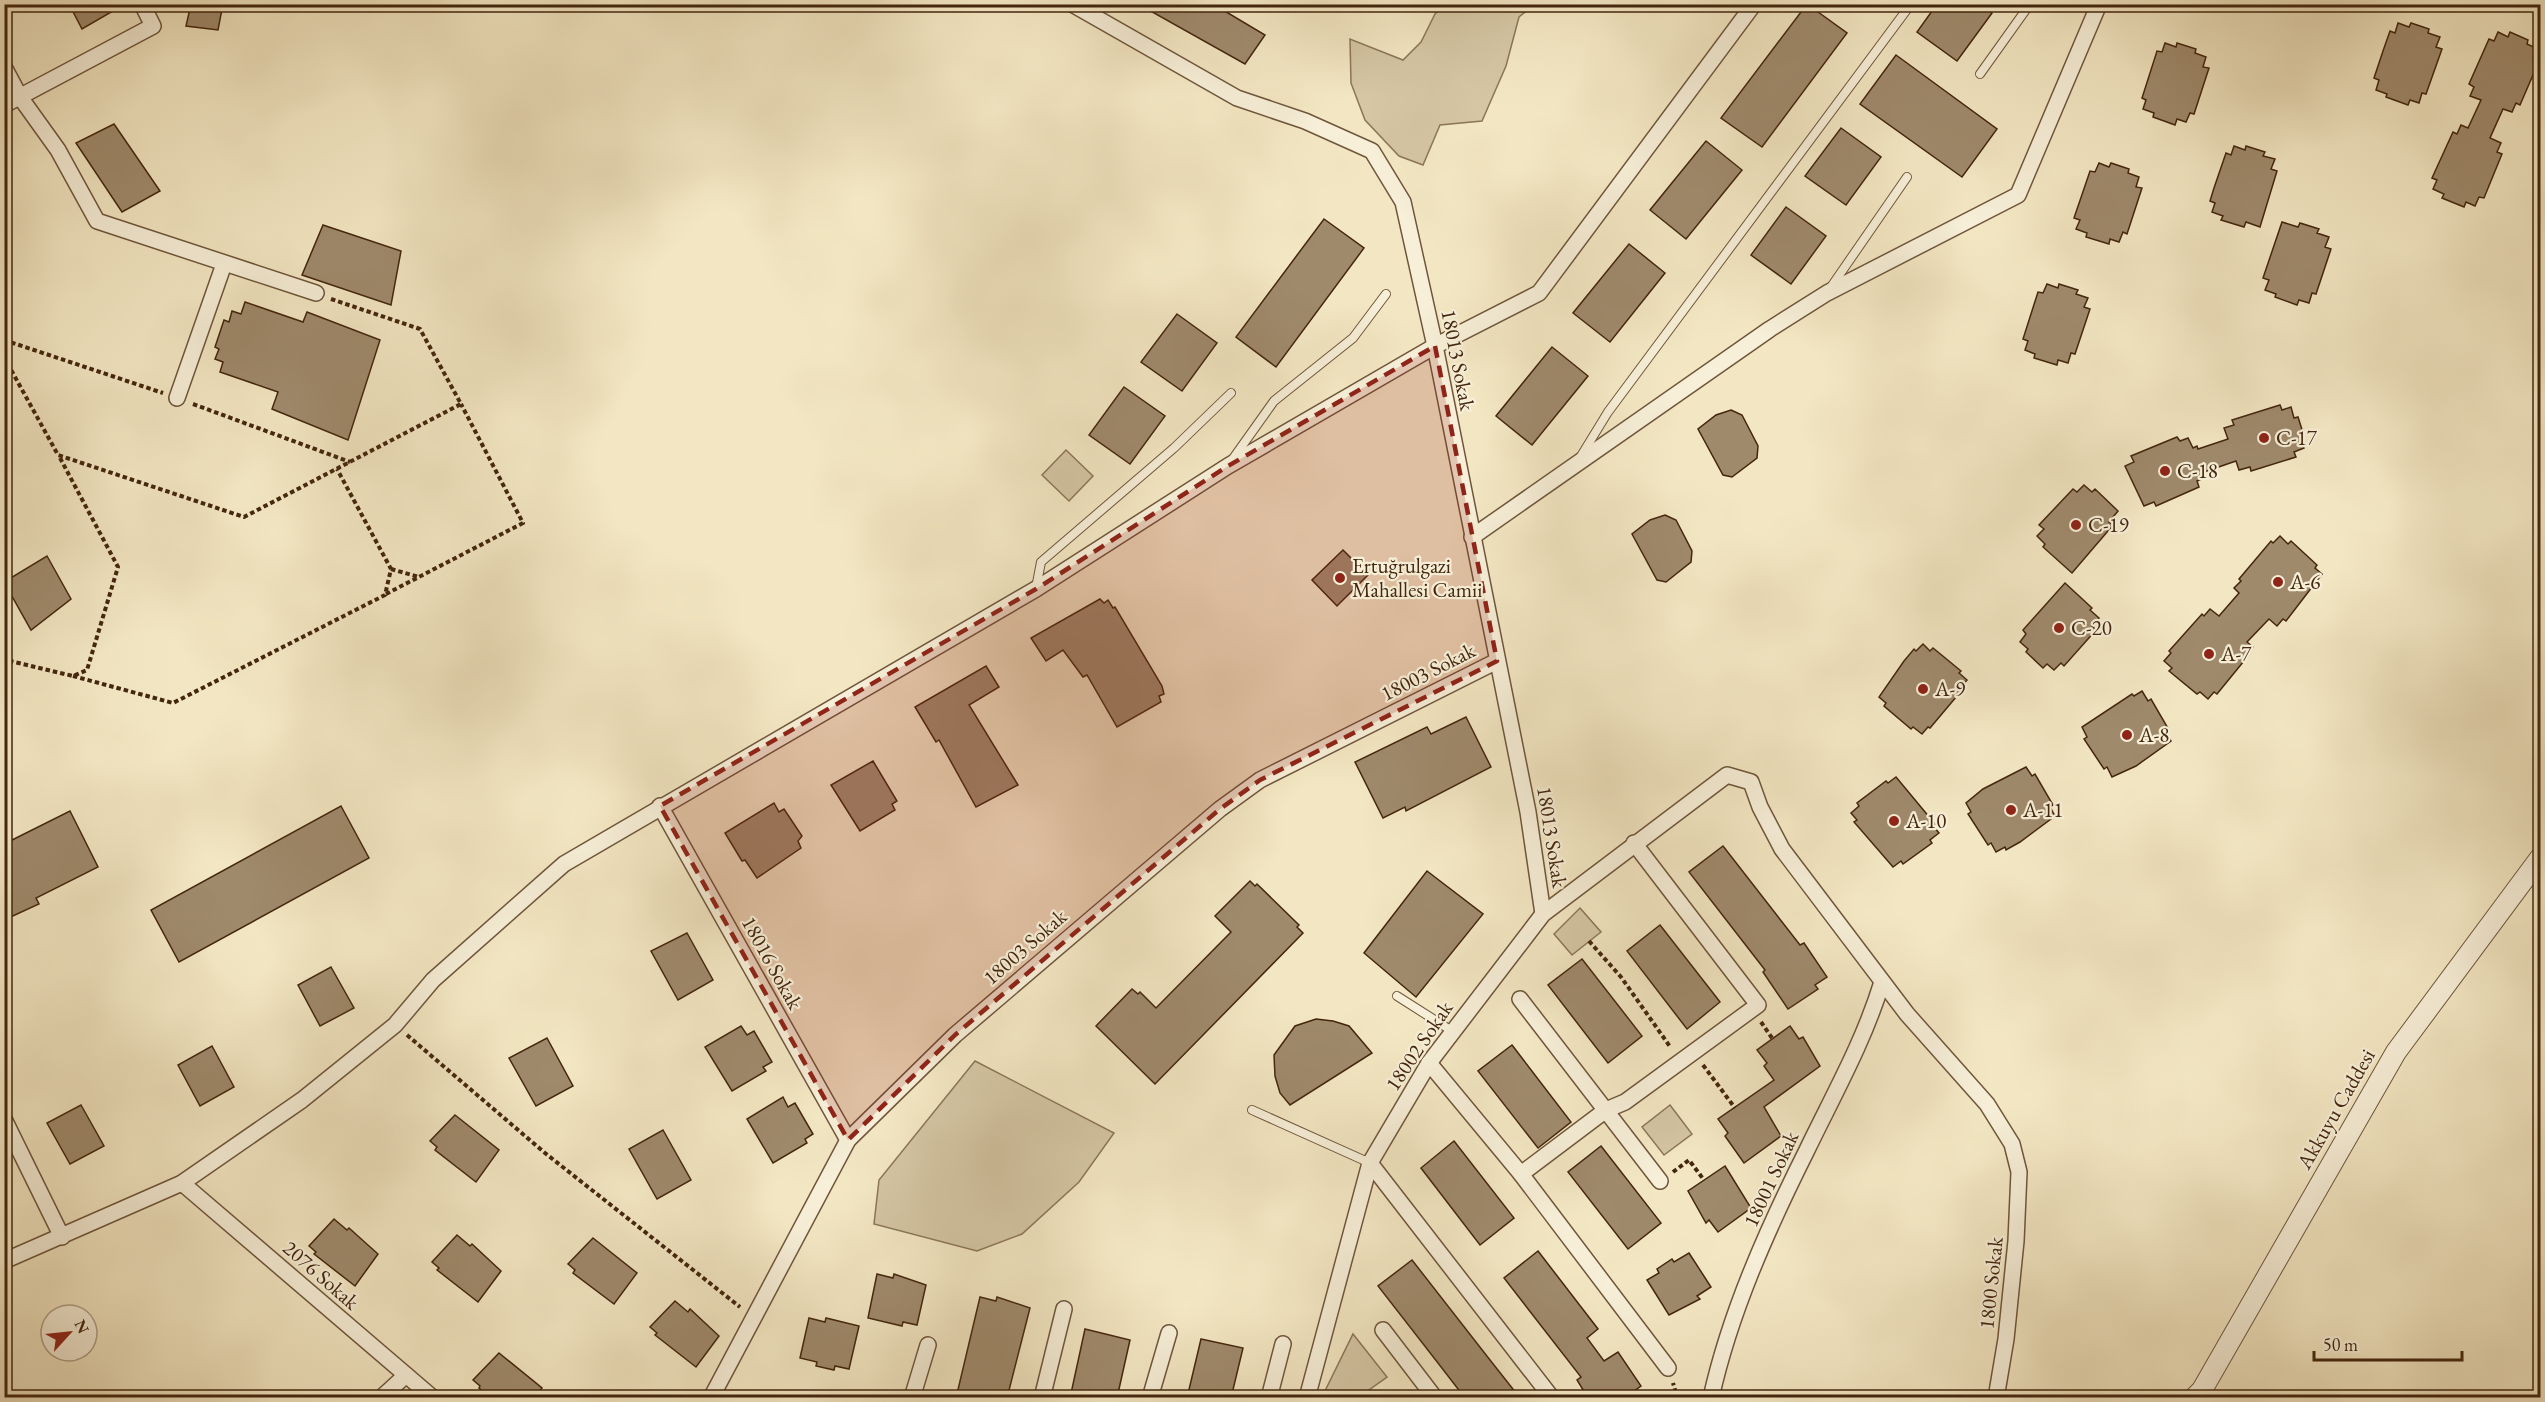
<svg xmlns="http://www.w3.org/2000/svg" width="2545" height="1402" font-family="'EB Garamond',serif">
<rect width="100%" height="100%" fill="#f3e7c3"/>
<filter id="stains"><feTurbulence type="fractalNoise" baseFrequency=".00333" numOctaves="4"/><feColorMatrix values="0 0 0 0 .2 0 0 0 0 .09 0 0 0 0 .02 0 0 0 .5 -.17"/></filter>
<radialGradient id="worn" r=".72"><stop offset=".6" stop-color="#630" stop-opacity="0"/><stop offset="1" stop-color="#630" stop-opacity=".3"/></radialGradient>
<g fill="#d5c6a4" stroke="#8c7659" stroke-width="1.5">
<path d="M1445,4l89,1 -15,12 -13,49 -24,55 -42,4 -17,40 -24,-9 -34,-36 -14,-37 -1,-44 53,21 18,-18 14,-28z"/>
<path d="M1066,450l27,26 -24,25 -27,-26z"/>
<path d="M1580,908l21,24 -29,23 -18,-21z"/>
<path d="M975,1061l139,72 -35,49 -57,52 -45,17 -103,-27 5,-44z"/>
<path d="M1670,1105l22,29 -28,21 -22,-28z"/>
<path d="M1353,1334l34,43 -28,20h-37z"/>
</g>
<g fill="#9f8a6c" stroke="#43260e" stroke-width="1.5">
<path d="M69,4h56l-43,25z"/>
<path d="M191,4h32l-5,26 -32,-4z"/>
<path d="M1138,4h75l52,31 -20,29z"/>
<path d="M1807,4l40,29 -85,114 -41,-29z"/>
<path d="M1937,4h45l10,9 -35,48 -40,-29z"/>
<path d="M2398,23l11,4 2,-4 18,6 -1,4 12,4 -4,10 6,2 -16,45 -4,-1 -3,10 -9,-3 -2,5 -22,-8 1,-3 -11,-4 3,-10 -5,-2 9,-27 7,-20 5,2z"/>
<path d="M2498,32l10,5 2,-5 18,8 -1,4 11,5 -5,9 6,3 -19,44 -4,-2 -4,9 -9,-3 -13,29 11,5 -4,9 5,2 -18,44 -5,-1 -4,9 -9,-4 -2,5 -22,-9 2,-4 -11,-5 4,-9 -5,-2 21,-46 4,2 4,-9 7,3 13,-28 -11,-4 4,-9 -5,-3 20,-45 5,2z"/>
<path d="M2165,43l11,4 1,-4 19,6 -1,4 11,4 -3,10 6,1 -15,46 -4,-1 -4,9 -9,-3 -2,6 -22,-8 1,-4 -11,-4 3,-9 -4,-2 15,-47 5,1z"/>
<path d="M1896,55l101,74 -35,48 -102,-73z"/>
<path d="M114,124l46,67 -38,21 -46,-69z"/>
<path d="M1841,128l40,29 -35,48 -41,-29z"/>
<path d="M1706,141l36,29 -56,69 -36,-29z"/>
<path d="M2234,146l11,4 1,-4 19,6 -2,4 12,3 -4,10 6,2 -17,56 -14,-5 -2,5 -23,-7 2,-4 -11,-4 3,-9 -5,-2 4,-13 12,-35 5,2z"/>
<path d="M2099,163l10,4 2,-4 18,6 -1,4 11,4 -3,10 6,1 -15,46 -4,-2 -4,10 -9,-3 -1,5 -23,-7 1,-4 -11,-4 4,-9 -6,-2 16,-47 5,1z"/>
<path d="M1786,207l40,29 -35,48 -40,-29z"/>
<path d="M1324,219l40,29 -88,119 -40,-30z"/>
<path d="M2282,222l16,5 2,-4 19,6 -2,4 12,4 -4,10 6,2 -15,45 -4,-1 -3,10 -10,-3 -2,5 -22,-8 1,-3 -11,-4 4,-10 -6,-2z"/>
<path d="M323,225l78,26 -10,54 -89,-30z"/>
<path d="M1629,244l36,29 -55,69 -37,-29z"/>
<path d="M2047,284l11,4 1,-4 19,6 -2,4 12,4 -4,9 6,2 -15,45 -4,-1 -3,10 -10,-3 -1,5 -23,-7 1,-4 -10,-4 3,-9 -5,-2 15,-47 5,1z"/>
<path d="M245,302l58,20 4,-10 73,28 -32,100 -76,-31 6,-17 -58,-20 3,-10 -8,-3 4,-10 -4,-2 9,-27 5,2 3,-11 9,3z"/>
<path d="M1177,314l40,29 -35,48 -41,-29z"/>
<path d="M1552,347l36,29 -56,69 -36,-29z"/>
<path d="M1124,387l41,29 -35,48 -41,-29z"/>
<path d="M2280,405l2,5 9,-3 3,11 4,-1 6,19 -3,1 3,11 -10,4 2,5 -45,14 -1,-4 -11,3 -3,-9 -32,11 2,5 -9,4 2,6 -43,19 -2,-4 -10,4 -19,-40 9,-4 -3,-6 46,-19 3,4 8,-3 5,10 4,-2 1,3 30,-10 -4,-11 10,-3 -2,-5z"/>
<path d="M1731,410l11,5 16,31 -1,12 -25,19 -9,-2 -25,-46 18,-14z"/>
<path d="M2084,485l8,7 3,-3 23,22 -9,11 4,3 -41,48 -29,-26 2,-3 -8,-8 7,-7 -5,-4 34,-36 4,3z"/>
<path d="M1665,515l11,5 16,31 -1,11 -25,20 -9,-2 -25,-46 18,-14z"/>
<path d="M2280,536l8,8 3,-3 26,24 -2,3 7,6 -36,47 -3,-2 -6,7 -8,-7 -22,23 6,5 -5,9 -31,38 -3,-2 -6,7 -8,-7 -3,2 -28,-23 3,-3 -8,-7 7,-8 -2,-2 33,-37 2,2 6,-7 9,7 20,-23 -5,-5 7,-7 -2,-2 32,-38 2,2z"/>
<path d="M1343,550l25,25 -31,31 -25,-26z"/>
<path d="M47,556l24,43 -40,31 -27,-48z"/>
<path d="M2065,583l27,25 -2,2 9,8 -7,8 4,4 -32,36 -3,-3 -7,7 -7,-6 -4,4 -17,-16 2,-3 -8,-7 6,-8 -3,-4z"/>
<path d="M1100,599l4,4 4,-3 5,8 2,-1 47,79 2,8 -5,2 2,6 -44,25 -30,-52 -4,2 -20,-27 -17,11 -15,-23z"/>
<path d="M1923,644l7,7 3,-3 28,23 -2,2 8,7 -7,8 2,2 -32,38 -2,-1 -6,7 -9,-7 -2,2 -27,-23 2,-3 -7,-6 25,-36 10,-12 2,2z"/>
<path d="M986,666l13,21 -30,18 49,80 -42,22 -37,-67 -3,2 -21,-35z"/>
<path d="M2142,691l6,10 3,-2 18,31 -3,2 5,9 -35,25 -24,11 -5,-10 -3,2 -20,-30 3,-2 -5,-10 50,-33 2,2z"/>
<path d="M1466,717l25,50 -85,44 -1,-4 -22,11 -28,-56 72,-35 4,7z"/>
<path d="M873,761l24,40 -5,3 3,6 -35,21 -29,-46z"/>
<path d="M2026,767l6,9 3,-2 18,31 -3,2 5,9 -35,26 -14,8 -1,-3 -9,5 -5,-9 -3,2 -20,-31 3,-2 -5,-9 17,-14z"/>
<path d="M1896,777l39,47 -2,2 6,7 -9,7 2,3 -29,21 -2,-3 -8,6 -39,-45 3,-2 -6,-7 8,-7 -2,-3 29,-22 2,2z"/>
<path d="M774,803l5,9 5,-3 18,27 -4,5 3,7 -44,30 -12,-18 -3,1 -17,-28z"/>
<path d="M341,806l28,52 -190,104 -28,-52z"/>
<path d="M70,811l28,56 -62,31 3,6 -35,16v-76z"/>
<path d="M1723,846l77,99 4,-2 23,34 -12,8 3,4 -30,20 -25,-37 2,-2 -76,-98z"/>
<path d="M1427,871l56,43 -67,83 -52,-44z"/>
<path d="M1250,881l5,5 2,-2 42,41 -2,2 6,6 -148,151 -59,-58 36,-37 6,5 2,-2 16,16 75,-76 -16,-16z"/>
<path d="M1660,925l60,77 -33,27 -60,-78z"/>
<path d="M687,933l26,47 -35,20 -27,-49z"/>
<path d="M1582,959l60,77 -34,27 -60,-78z"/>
<path d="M331,967l23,41 -34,18 -22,-41z"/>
<path d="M1316,1019l17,2 16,5 23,27 -82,52 -10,-12 -5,-17 -1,-21 21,-29z"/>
<path d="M741,1026l6,9 7,-4 18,31 -9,5 3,4 -34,20 -27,-44z"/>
<path d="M1790,1026l9,13 4,-2 17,29 -56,41 17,29 -37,27 -19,-27 3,-3 -10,-14 56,-39 -10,-14 3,-3 -10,-13z"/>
<path d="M547,1038l26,48 -37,20 -27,-48z"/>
<path d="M1512,1045l59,77 -33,26 -60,-77z"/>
<path d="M212,1046l22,41 -34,19 -22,-41z"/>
<path d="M783,1097l5,10 7,-4 18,31 -8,5 2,4 -34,20 -26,-44z"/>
<path d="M81,1105l23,41 -34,18 -23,-41z"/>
<path d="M455,1115l44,35 -23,32 -41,-32 2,-3 -7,-6z"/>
<path d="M663,1130l28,50 -34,19 -28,-50z"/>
<path d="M1454,1141l60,77 -34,27 -59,-77z"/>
<path d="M1601,1146l60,77 -33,26 -60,-77z"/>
<path d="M1725,1166l26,42 -33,24 -9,-12 -3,3 -18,-32z"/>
<path d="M334,1219l13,11 2,-2 29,26 -23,32 -41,-32 2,-2 -7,-6z"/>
<path d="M457,1235l13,11 2,-2 29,27 -23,31 -41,-32 2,-2 -7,-6z"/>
<path d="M593,1238l44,35 -23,31 -41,-31 2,-3 -7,-6z"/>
<path d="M1538,1251l60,78 -11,9 17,23 14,-9 23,34 -17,12h-36l-11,-18 4,-3 -77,-99z"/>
<path d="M1689,1253l22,34 -14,9 3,3 -31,16 -22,-35 12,-7 -2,-4 15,-10 2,3z"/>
<path d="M1412,1260l78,100 30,38h-55l-27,-35 -60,-77z"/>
<path d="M877,1274l16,4 1,-4 32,11 -9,40 -14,-3 -1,4 -34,-8z"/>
<path d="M980,1297l16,4 1,-4 33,11 -23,90h-51z"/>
<path d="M675,1301l13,11 2,-3 29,27 -23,31 -41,-32 2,-2 -7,-6z"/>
<path d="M809,1318l16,4 1,-4 33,8 -10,43 -14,-3 -1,4 -18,-4 1,-4 -17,-4z"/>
<path d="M1085,1329l45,11 -13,58h-47z"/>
<path d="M1201,1339l42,9 -12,50h-44z"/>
<path d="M499,1353l43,35 -7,10h-21l-11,-7 -5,7h-8l-11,-10 1,-2 -7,-6z"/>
</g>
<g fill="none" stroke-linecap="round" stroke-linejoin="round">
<defs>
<g id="service">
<path d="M1980,74l50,-70"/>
<path d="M1831,287l76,-110"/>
<path d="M1581,456l27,-44 303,-408"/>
<path d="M1232,460l42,-59 79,-63 33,-44"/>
<path d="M1036,588l5,-26 133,-114 57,-55"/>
<path d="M1397,996l55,35"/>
<path d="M1252,1110l118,53"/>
</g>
<g id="minor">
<path d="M1072,4l165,94 68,23 67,30 31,51 32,144 93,466 15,102"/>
<path d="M4,67l16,30 38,53 39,71 219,72"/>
<path d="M4,105l149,-79 -11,-22"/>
<path d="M177,398l47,-134"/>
<path d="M1472,537l298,-208 57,-36 191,-98 81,-191"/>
<path d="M660,806l188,334"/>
<path d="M1520,999l140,182"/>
<path d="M1429,1063l92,111 147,194"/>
<path d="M4,1119l58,118"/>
<path d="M1370,1163l182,235"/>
<path d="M1521,1174l85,-64 19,-8 133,-97 -124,-162"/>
<path d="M182,1183l251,215"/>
<path d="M4,1261l178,-78 120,-83 93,-75 38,-45 131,-116 472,-275 192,-123 207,-120 104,-53 215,-289"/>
<path d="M1383,1330l52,68"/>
<path d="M381,1398l25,-23"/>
<path d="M711,1398l137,-258 107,-105 265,-226 40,-29 237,-119"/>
<path d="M912,1398l16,-53"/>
<path d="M1042,1398l22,-89"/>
<path d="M1150,1398l19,-65"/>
<path d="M1269,1398l14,-54"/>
<path d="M1307,1398l63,-235 59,-100 114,-149 184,-139 24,7 9,25 22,42 125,165 80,90 25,40 7,28 -3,69 -10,98 -10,59"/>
<path d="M1711,1398c19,-86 57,-170 96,-248 27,-56 57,-109 75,-168"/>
</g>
<path id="tertiary" d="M2194,1398l8,-8 194,-338 144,-194"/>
</defs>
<use href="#service" stroke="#6f563b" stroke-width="10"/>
<use href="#minor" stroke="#6f563b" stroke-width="18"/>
<use href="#tertiary" stroke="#6f563b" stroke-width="22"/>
<g stroke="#43260e" stroke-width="4" stroke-dasharray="4.5 3" stroke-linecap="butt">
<path d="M4,340l159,53"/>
<path d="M4,357l54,98 186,62 217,-113 -41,-75 -89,-30"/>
<path d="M193,404l157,58"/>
<path d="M391,569l28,8"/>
<path d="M386,594l137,-71 -62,-119"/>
<path d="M4,655l6,6 63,15 14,-6 31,-103 -59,-111"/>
<path d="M73,676l100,27 212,-108 6,-26 -54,-100"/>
<path d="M1589,941l32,36 50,71"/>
<path d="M1761,1022l11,16"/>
<path d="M407,1035l138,118 195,154"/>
<path d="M1703,1065l32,43"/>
<path d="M1673,1172l16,-12 15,20"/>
<path d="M1671,1398l5,-5 -3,-10"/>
</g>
<use href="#service" stroke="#f7efd8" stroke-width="8"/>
<use href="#minor" stroke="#f7efd8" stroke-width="15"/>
<use href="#tertiary" stroke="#f7efd8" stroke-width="20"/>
</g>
<path fill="#8f2418" fill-opacity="0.2" stroke="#8f2418" stroke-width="4.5" stroke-dasharray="12 8" stroke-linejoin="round" d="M1435,346l62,315 -237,119 -40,29 -265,226 -107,105 -188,-334 376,-217 192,-123z"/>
<g fill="#8f2418" stroke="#f7efd8" stroke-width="2">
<circle cx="2264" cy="438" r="6"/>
<circle cx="2165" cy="471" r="6"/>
<circle cx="2076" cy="525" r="6"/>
<circle cx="1340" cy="578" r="6"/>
<circle cx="2278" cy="582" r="6"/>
<circle cx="2059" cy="628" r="6"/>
<circle cx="2209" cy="654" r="6"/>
<circle cx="1923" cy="689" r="6"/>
<circle cx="2127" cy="735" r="6"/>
<circle cx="2011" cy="810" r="6"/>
<circle cx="1894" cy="821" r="6"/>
</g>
<g text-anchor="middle" stroke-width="4.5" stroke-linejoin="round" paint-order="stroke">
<g font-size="21" fill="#43260e" stroke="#f7efd8">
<text transform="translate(1458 360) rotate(79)" y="7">18013 Sokak</text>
<text transform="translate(1428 672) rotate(-27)" y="7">18003 Sokak</text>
<text transform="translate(1552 837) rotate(81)" y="7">18013 Sokak</text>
<text transform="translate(1025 947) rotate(-41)" y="7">18003 Sokak</text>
<text transform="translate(772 963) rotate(61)" y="7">18016 Sokak</text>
<text transform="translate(1419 1046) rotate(-56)" y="7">18002 Sokak</text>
<text transform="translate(2336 1109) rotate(-60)" y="7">Akkuyu Caddesi</text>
<text transform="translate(1771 1179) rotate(-65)" y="7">18001 Sokak</text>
<text transform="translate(321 1275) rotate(41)" y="7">2076 Sokak</text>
<text transform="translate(1991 1283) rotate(-84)" y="7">1800 Sokak</text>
</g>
<g font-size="21" fill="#43260e" stroke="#f7efd8" text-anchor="start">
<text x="2276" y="445">C-17</text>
<text x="2177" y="478">C-18</text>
<text x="2088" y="532">C-19</text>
<text x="1352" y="573">Ertuğrulgazi<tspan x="1352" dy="24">Mahallesi Camii</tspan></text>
<text x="2290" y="589">A-6</text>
<text x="2071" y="635">C-20</text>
<text x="2221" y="661">A-7</text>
<text x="1935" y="696">A-9</text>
<text x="2139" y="742">A-8</text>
<text x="2023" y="817">A-11</text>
<text x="1906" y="828">A-10</text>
</g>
</g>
<rect width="2545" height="1402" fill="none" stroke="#f3e7c3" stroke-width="24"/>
<rect x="6" y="6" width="2533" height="1390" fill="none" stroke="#43260e" stroke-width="3"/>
<rect x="12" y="12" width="2521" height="1378" fill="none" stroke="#43260e" stroke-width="1.5"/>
<g transform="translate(69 1333) rotate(63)"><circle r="28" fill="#f7efd8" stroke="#af9f87" stroke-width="1.5"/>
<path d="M0-4.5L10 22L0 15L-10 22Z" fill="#8f2418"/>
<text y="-9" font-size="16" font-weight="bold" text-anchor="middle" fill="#43260e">N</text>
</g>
<path d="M2314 1351v9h148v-9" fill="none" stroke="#43260e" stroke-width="3"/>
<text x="2323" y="1351" font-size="18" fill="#43260e" stroke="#f7efd8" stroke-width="4.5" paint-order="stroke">50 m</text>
<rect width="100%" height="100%" filter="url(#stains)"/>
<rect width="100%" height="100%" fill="url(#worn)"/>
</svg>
